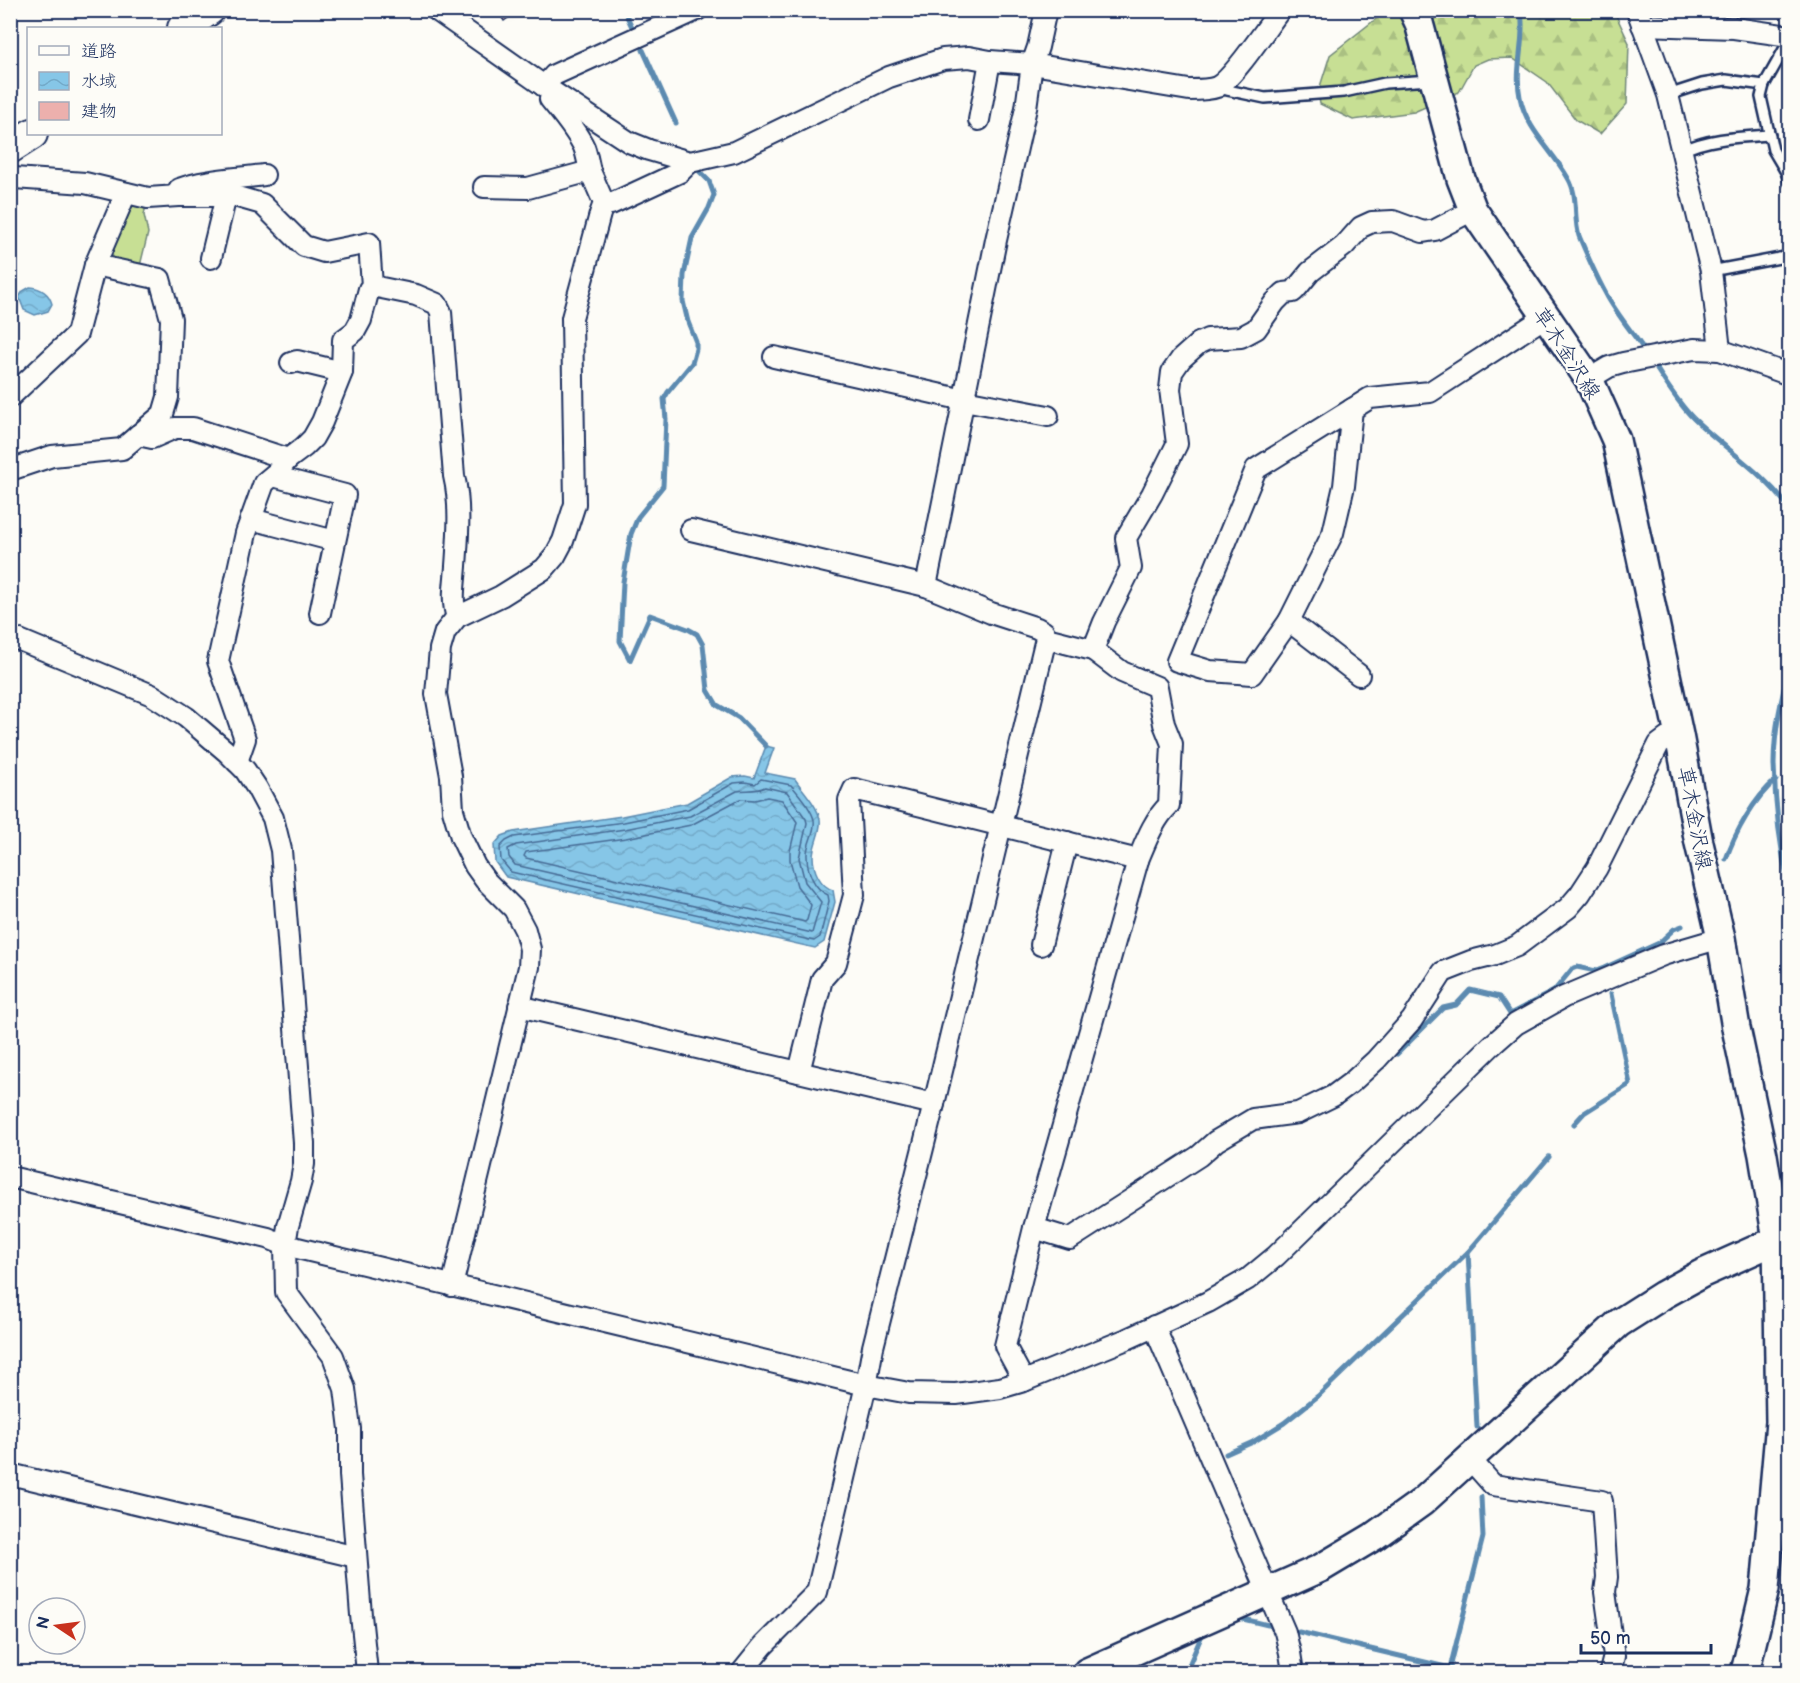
<svg xmlns="http://www.w3.org/2000/svg" width="1800" height="1683" font-family="'Balsamiq Sans','Klee One',sans-serif">
<defs>
<pattern id="forest-firs" width="22" height="20" patternUnits="userSpaceOnUse" patternTransform="scale(1.5)"><rect width="22" height="20" fill="#c7df94"/><path d="M5 1l3.5 6h-7zM16 11l3.5 6h-7z" fill="#aac082"/></pattern>
<pattern id="water-waves" width="16" height="10" patternUnits="userSpaceOnUse" patternTransform="scale(1.5)"><rect width="16" height="10" fill="#86c6e7"/><path d="M0 5q4-4 8 0t8 0" fill="none" stroke="#73aac9"/></pattern>
<filter id="shadow"><feDropShadow dx="5.5" dy="-5.5" stdDeviation="3" flood-color="#0004"/></filter>
</defs>
<rect width="100%" height="100%" fill="#fdfcf7"/>
<filter id="ink" filterUnits="userSpaceOnUse"><feTurbulence type="fractalNoise" baseFrequency=".0167" numOctaves="2"/><feDisplacementMap in="SourceGraphic" scale="12" xChannelSelector="R" yChannelSelector="G"/><feConvolveMatrix kernelMatrix="1 2 1 2 8 2 1 2 1" color-interpolation-filters="sRGB"/></filter>
<g filter="url(#ink)">
<path fill="#c7df94" stroke="#718779" stroke-width="1.5" d="M132,203l14,2 -2,10 4,18 -8,33 -25,-4 -4,-10z"/>
<path fill="url(#forest-firs)" stroke="#718779" stroke-width="1.5" d="M1386,11h228l15,32 -2,61 -27,30 -24,-14 -29,-38 -35,-24 -24,1 -14,6 -15,27 -45,20 -61,8 -33,-16 -2,-11 12,-38z"/>
<g fill="url(#water-waves)" stroke="#5b8ab0" stroke-width="1.5">
<path d="M30,287c12,1 19,6 22,17l-4,7 -13,4 -11,-5 -5,-13 4,-6z"/>
<path d="M766,746l8,2 -9,25 30,6c8,12 22,26 25,40 2,12 -7,25 -7,37 0,14 7,30 20,34l2,12 -11,40 -9,6 -309,-71 -11,-15 -1,-17 8,-9 11,-4 109,-16 65,-13 45,-26 13,-1 9,2z"/>
</g>
<g fill="none" stroke-linecap="round" stroke-linejoin="round">
<g stroke="#466b95" stroke-width="1.5">
<path d="M761,779l30,6c7,8 21,25 23,35 2,12 -8,24 -7,36 0,15 7,33 21,39l1,6 -9,36 -6,4 -303,-69 -10,-12 -1,-13 6,-6 8,-4 110,-15 64,-13 46,-26 11,-1 10,2z"/>
<path d="M765,787l22,5 19,27 1,4 -8,35 6,24 16,20 -9,31 -297,-68 -6,-8 -1,-8 8,-4 109,-16 65,-13 47,-25c10,-2 18,1 28,-4z"/>
<path d="M767,797l15,3 15,22 -7,29v9l7,26 14,19 -4,15 -2,2 -279,-64 -2,-2 2,-4 100,-14 65,-13 49,-26 15,1z"/>
</g>
<g stroke="#5b8ab0" stroke-width="5">
<path d="M624,10l8,17"/>
<path d="M1521,10c5,29 -7,58 -1,87 6,32 32,53 48,81 11,18 5,41 11,58 8,19 17,40 27,58 11,21 28,40 41,60"/>
<path d="M643,50l33,73"/>
<path d="M700,172l9,9 5,14 -5,13 -17,30 -8,37 -1,26 5,21 8,20v7l-4,14 -24,29 -4,7 2,20 -3,67 -25,31 -7,17 -8,48 -3,59 10,19 20,-45 38,14 9,5 6,11 5,45 9,15 22,13 27,28"/>
<path d="M1652,362c13,19 25,40 42,57 32,31 68,52 96,90"/>
<path d="M1790,664c-8,32 -16,66 -16,100 1,40 7,89 16,128"/>
<path d="M1726,859c9,-26 28,-61 50,-79"/>
<path d="M1397,1054l46,-46 13,-3 14,-15 29,7 11,17 44,-23 18,-22 5,-2 19,4 8,-3 55,-25 15,-14 8,-3"/>
<path d="M1574,1124l10,-11 46,-29 -19,-90"/>
<path d="M1468,1252l9,175"/>
<path d="M1226,1454l27,-12 31,-19 34,-27 150,-144 81,-95"/>
<path d="M1235,1620l4,-2 29,7"/>
<path d="M1299,1632l151,36"/>
<path d="M1186,1672l16,-37 5,-2"/>
<path d="M1449,1672l34,-135 -2,-40"/>
</g>
</g>
<path fill="#ecb0ad" stroke="#1b2f5e" stroke-width="1.5" filter="url(#shadow)" d="M497,10h22l-15,11z"/>
<g fill="none" stroke-linecap="round" stroke-linejoin="round">
<defs>
<g id="lane">
<path d="M1790,39l-26,46 -3,12 12,53 13,22 4,11"/>
<path d="M1221,84l6,6 38,8 79,-6 41,-9 46,-3"/>
<path d="M1668,95l34,-11 24,-4 38,5"/>
<path d="M1682,151c26,-13 59,-14 88,-16"/>
<path d="M1711,271l79,-15"/>
</g>
<g id="street">
<path d="M436,10l108,76 85,56 20,8 41,12 44,-10 155,-75 54,-18 26,-2 21,4 42,3 157,26c10,0 20,0 28,-3 16,-8 50,-60 63,-77"/>
<path d="M1637,10l31,85 43,176 9,79"/>
<path d="M1642,25l92,3 56,8"/>
<path d="M544,86l10,-11 143,-65"/>
<path d="M552,92l-2,7c12,15 26,31 34,48 3,8 4,16 6,24"/>
<path d="M979,120l11,-59"/>
<path d="M10,175l4,3 71,5 63,15 30,-2h56l28,8 42,42 20,6 45,-9 3,43 -3,3 -8,31 -6,11 -12,9 -1,32 -20,50 -9,16 -9,9 -16,12 -12,14 -12,10 -18,50 -28,128 27,78 -8,23"/>
<path d="M179,189c26,-10 57,-10 85,-14"/>
<path d="M604,203l7,1 69,-32 10,-10"/>
<path d="M211,258l15,-62"/>
<path d="M372,286l44,9 21,9 4,8 13,164c7,29 4,61 2,90 -1,17 -5,35 1,51"/>
<path d="M774,357l190,43 84,16"/>
<path d="M291,363l6,-2 45,11"/>
<path d="M1589,379l20,-12 14,-4 71,-14 26,1 70,25"/>
<path d="M10,397l67,-63 18,-69 31,-72"/>
<path d="M138,435l14,3 23,-10h18l95,31"/>
<path d="M10,470l42,-14 70,-7 41,-35 5,-17 3,-78 -11,-40 -65,-14"/>
<path d="M273,476l72,19 -25,118"/>
<path d="M251,519l84,22"/>
<path d="M691,530l235,56"/>
<path d="M1289,621l44,-88 11,-47 8,-77"/>
<path d="M10,636l142,59 34,22 41,35 18,18 12,18 16,30 8,32 23,293v21l-3,17 -13,45 -3,19 1,47 47,64 12,33 5,40v46l11,140 6,57"/>
<path d="M1046,638l47,12 11,-28 27,-54 -5,-30 26,-44 25,-50 -7,-55 2,-17 9,-13 18,-16 9,-4 33,-2 15,-8 19,-27 9,-9 9,-1 3,-3 14,-17 34,-26 17,-19 11,-5 21,-1 30,11 12,-2 38,-20"/>
<path d="M1093,650l29,22 35,15 7,37 8,20 -3,61c-15,14 -23,36 -31,55"/>
<path d="M1359,675l-70,-54 -37,53 -42,-3 -33,-10 79,-192 114,-71 60,-6 115,-75"/>
<path d="M1041,945l26,-103"/>
<path d="M519,1006l415,98"/>
<path d="M799,1072l23,-93 14,-16 18,-68 -5,-95 5,-11 284,71 -104,368 -29,118 19,35"/>
<path d="M10,1177l258,61 17,7 581,140 43,8 47,1 44,-6 24,-7 103,-42 81,-37 40,-23 28,-23 215,-210 25,-22 48,-27 99,-42 58,-17"/>
<path d="M1034,1228l36,11 129,-83 17,-15 37,-22 45,-6 35,-17 19,-14 24,-22 36,-40 31,-48 28,-11 24,-6 22,-9 51,-38 12,-14 17,-26 62,-124 8,-6 12,-3"/>
<path d="M452,1286l77,-319 1,-18 -5,-19 -11,-21 -29,-29 -10,-14 -14,-29 -8,-27 -2,-34 -15,-82 4,-45 5,-17 12,-15 44,-21 43,-27 11,-13 8,-15 12,-37 -3,-186 28,-104 4,-11 -14,-32 -62,17 -44,-1"/>
<path d="M1154,1326l131,306 5,21 3,19"/>
<path d="M1470,1459l23,26 109,16 5,76 -2,15 9,64 -4,16"/>
<path d="M10,1474l346,83"/>
<path d="M742,1672l21,-26 54,-54 49,-207 7,-38 61,-243 112,-466 -2,-6 -7,-4 -46,-15 -65,-27 70,-346 30,-132 6,-44 6,-17 8,-37"/>
</g>
<g id="secondary">
<path d="M1413,10l6,13 42,156 12,31 116,169 27,61 63,295 20,108 22,95 15,90 27,127 14,85 3,182 -15,167 -20,83"/>
<path d="M1087,1672l234,-104 52,-31 49,-35 197,-179 44,-28 38,-21 76,-34 13,-4"/>
</g>
<g id="primary">
<path d="M183,28l26,-18"/>
<path d="M10,148l22,-14"/>
</g>
</defs>
<use href="#lane" stroke="#1b2f5e" stroke-width="14"/>
<use href="#street" stroke="#1b2f5e" stroke-width="24"/>
<use href="#secondary" stroke="#1b2f5e" stroke-width="32"/>
<use href="#primary" stroke="#1b2f5e" stroke-width="34"/>
<use href="#lane" stroke="#fdfcf7" stroke-width="9"/>
<use href="#street" stroke="#fdfcf7" stroke-width="20"/>
<use href="#secondary" stroke="#fdfcf7" stroke-width="27"/>
<use href="#primary" stroke="#fdfcf7" stroke-width="30"/>
</g>
</g>
<g text-anchor="middle" stroke-width="4.5" stroke-linejoin="round" paint-order="stroke">
<g font-size="21" fill="#1b2f5e" stroke="#fdfcf7">
<text transform="translate(1567 353) rotate(57)" y="7">草木金沢線</text>
<text transform="translate(1695 818) rotate(79)" y="7">草木金沢線</text>
</g>
</g>
<rect width="1800" height="1683" fill="none" stroke="#fdfcf7" stroke-width="36"/>
<rect x="18" y="18" width="1764" height="1647" fill="none" stroke="#1b2f5e" stroke-width="2" filter="url(#ink)"/>
<rect x="27" y="27" width="195" height="108" fill="#fdfcf7" stroke="#a3aaba" stroke-width="1.5"/>
<rect x="39" y="46" width="30" height="9" fill="#fdfcf7" stroke="#a3aaba" stroke-width="1.5"/>
<text x="81" y="57" font-size="18" fill="#1b2f5e">道路</text>
<rect x="39" y="72" width="30" height="18" fill="url(#water-waves)" stroke="#a3aaba" stroke-width="1.5"/>
<text x="81" y="87" font-size="18" fill="#1b2f5e">水域</text>
<rect x="39" y="102" width="30" height="18" fill="#ecb0ad" stroke="#a3aaba" stroke-width="1.5"/>
<text x="81" y="117" font-size="18" fill="#1b2f5e">建物</text>
<g transform="translate(57 1626) rotate(283)"><circle r="28" fill="#fdfcf7" stroke="#a3aaba" stroke-width="1.5"/>
<path d="M0-4.5L10 22L0 15L-10 22Z" fill="#c8321e"/>
<text y="-9" font-size="16" font-weight="bold" text-anchor="middle" fill="#1b2f5e">N</text>
</g>
<path d="M1581 1644v9h130v-9" fill="none" stroke="#1b2f5e" stroke-width="3"/>
<text x="1590" y="1644" font-size="18" fill="#1b2f5e" stroke="#fdfcf7" stroke-width="4.5" paint-order="stroke">50 m</text>
</svg>
